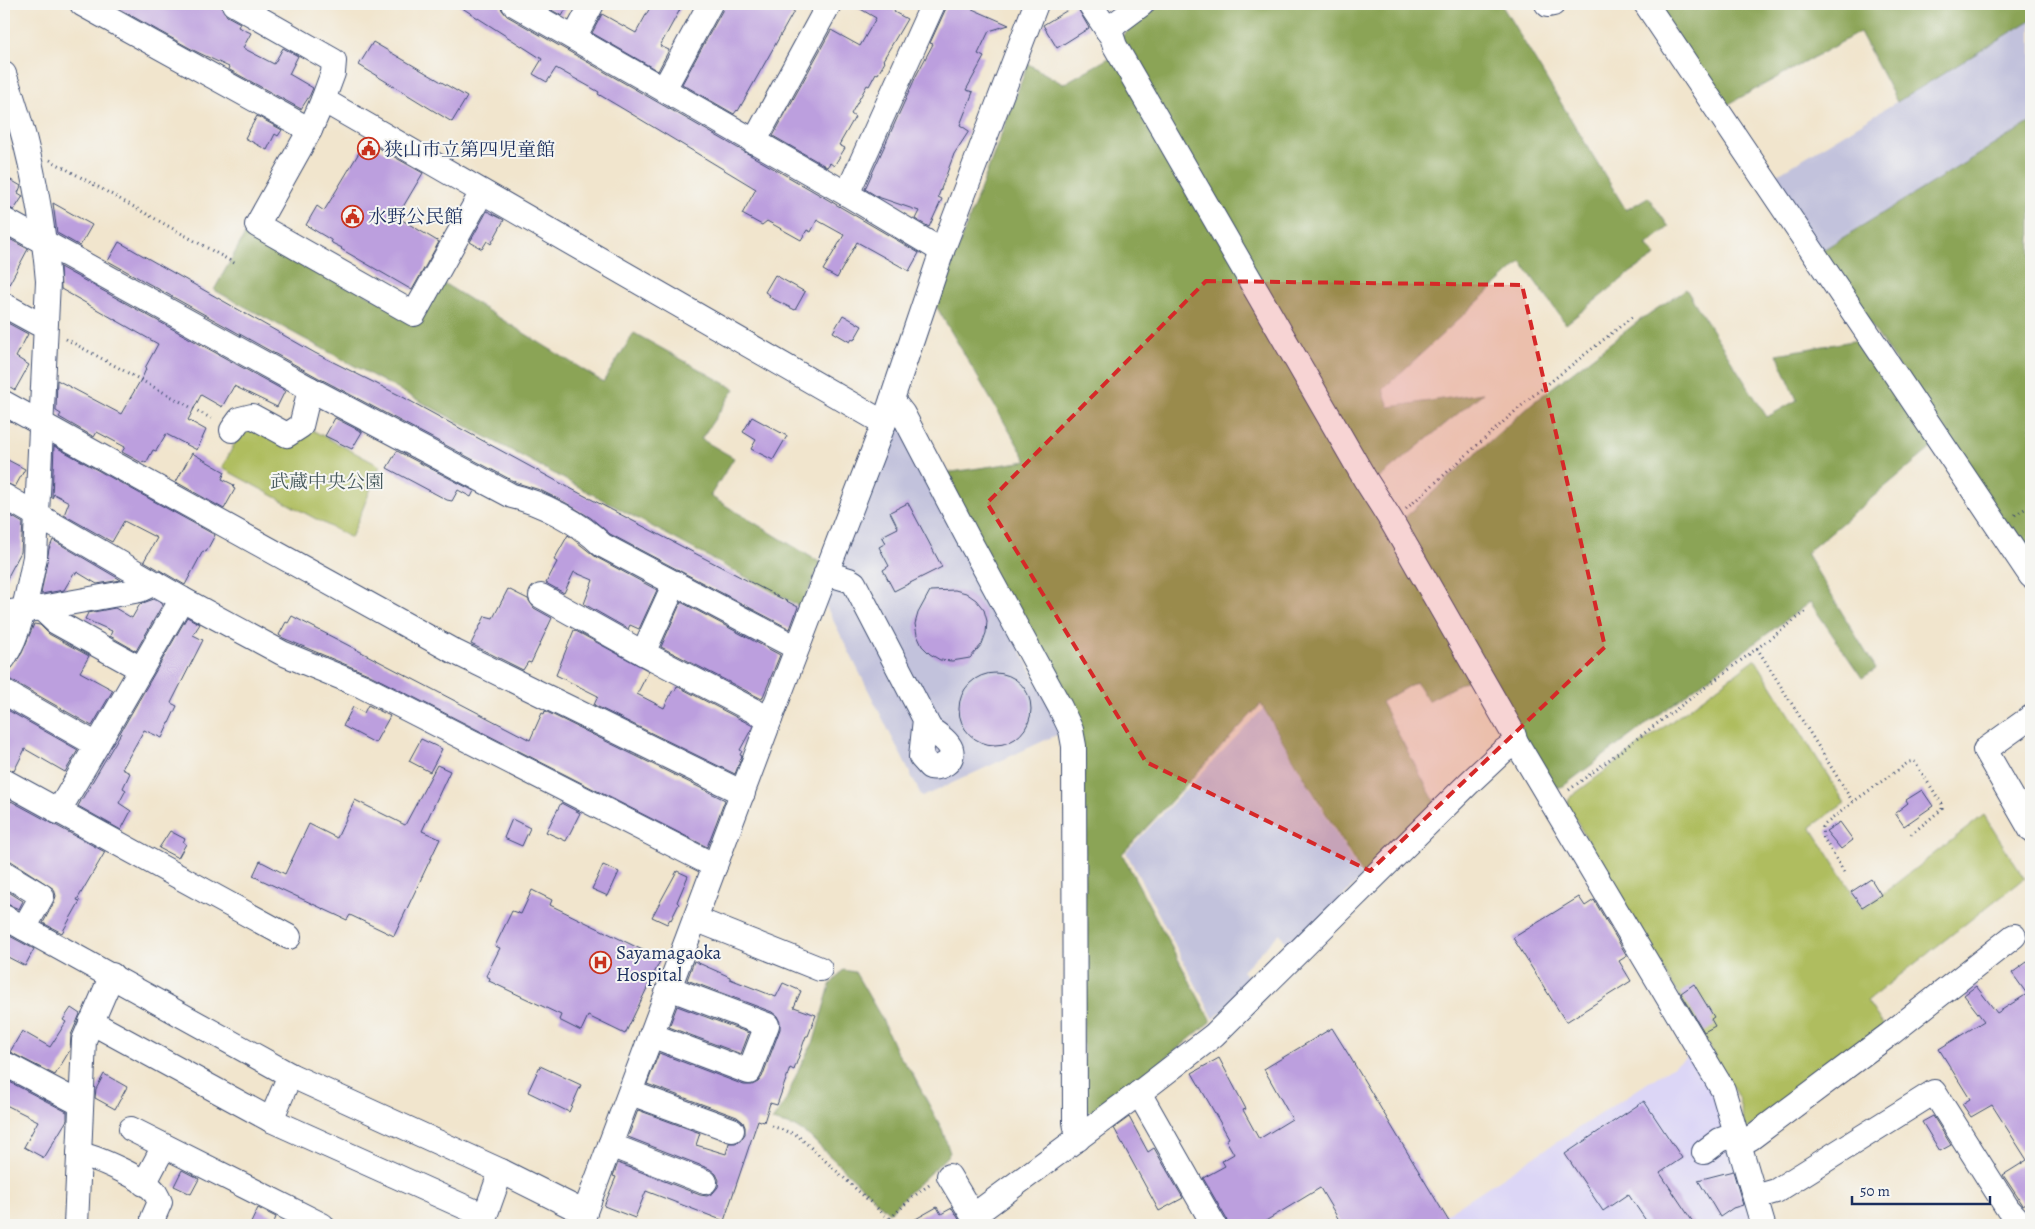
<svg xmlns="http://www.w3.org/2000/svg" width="2035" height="1229" font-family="Alegreya,'Noto Serif JP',serif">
<rect width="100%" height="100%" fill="#f6f6f2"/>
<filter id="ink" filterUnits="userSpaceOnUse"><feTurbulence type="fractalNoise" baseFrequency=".02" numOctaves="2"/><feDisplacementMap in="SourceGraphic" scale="10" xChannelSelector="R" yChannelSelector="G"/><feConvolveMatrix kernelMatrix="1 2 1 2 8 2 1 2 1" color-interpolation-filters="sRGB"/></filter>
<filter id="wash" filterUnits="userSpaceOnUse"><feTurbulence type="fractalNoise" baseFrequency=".0096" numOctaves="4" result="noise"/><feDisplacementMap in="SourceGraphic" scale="20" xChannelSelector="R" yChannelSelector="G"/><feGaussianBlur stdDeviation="1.12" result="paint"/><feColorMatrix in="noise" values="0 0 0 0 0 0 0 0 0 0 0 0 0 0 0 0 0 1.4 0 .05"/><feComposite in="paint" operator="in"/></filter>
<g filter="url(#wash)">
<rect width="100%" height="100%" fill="#f1e5cd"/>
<path fill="#dcd6f6" d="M1692,1054l22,36 39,135h-324z"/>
<g fill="#c2c2dc">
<path d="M2031,20v102l-210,129 -50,-73z"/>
<path d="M901,421l162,311 -141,65 -98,-195 68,-179z"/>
<path d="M1263,709l99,168 -72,73 -10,-17 -38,38 9,10 -37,38 -88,-167z"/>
</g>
<g fill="#afbd5f" stroke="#65765e">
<path d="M244,425l46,17 22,-12 68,36 -29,72 -129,-70z"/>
<path d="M1755,659l90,144 -34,24 52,82 121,-94 40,63 -157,123 19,28 -140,101 -8,-33 -171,-292 2,-7z"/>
</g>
<g fill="#8ba456" stroke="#536a5a">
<path d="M1161,4h340l125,206 22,-13 21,30 -23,18 10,11 -25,16 -65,52 -45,-62 -138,127 6,18 94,-14 -106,87 24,41 130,-117 109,-84 46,-31 81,128 30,-17 -20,-46 87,-15 71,106 -129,108 70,116 -14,9 -52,-76 -248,185h-11l-67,-116 -56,30 -12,-19 -35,20 56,104 -74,70 -102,-172 -139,150 89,167 -108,90 -20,1 1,-353 -146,-285 89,-13 -91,-155 92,-242 35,20 60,-34 -4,-12z"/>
<path d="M1656,4h375v16l-134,82 -37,-70 -135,74z"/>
<path d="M2031,122v441l-210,-312z"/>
<path d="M248,229l168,92 24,-40 163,101 31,-49 101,56 -34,50 33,19 -24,38 111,67 -20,44 -587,-317z"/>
<path d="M843,970l12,2 26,45 15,34 16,22 30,56 8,24c-19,21 -42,38 -61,60l-80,-77 -14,-9 -23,-6 14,-21 13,-32 15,-27 16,-56z"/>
</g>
<g id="blocks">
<g fill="#bc9fde">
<path d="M110,4h107l4,2 6,10 13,7 -2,4 13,6 -8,15 31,16 9,-16 15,8 -9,18 24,14 -3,7 -9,14 -73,-40 1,-2 -34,-16z"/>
<path d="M456,4h44l2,6 5,6 306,175 106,62 -10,18 -52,-29 -20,36 -14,-8 21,-35 -27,-15 -6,12 -4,-2 -6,10 -34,-19 -5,4 -20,-11 14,-25 -126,-76 -32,-19 1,-2 -43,-24 -9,14 -14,-8 9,-15z"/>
<path d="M541,4h28l-7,12z"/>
<path d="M652,4h31l-23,42 9,4 -11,21 -66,-38 10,-19 34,19z"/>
<path d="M724,4h74l-60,107 -1,-1 -3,4 -52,-30 40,-73z"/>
<path d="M852,4h46l-4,8 13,7 -24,41 2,2 -7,12 -2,-1 -7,13 -2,-1 -16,29 4,3 -16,28 6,3 -11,18 -4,-3 -3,4 -54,-31 58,-106 29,16 16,-28z"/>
<path d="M948,4h24l-2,4 39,17 -20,6 -11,23 6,3 -18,33 7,2 -13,33 9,6 -15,23 -16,43 4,2 -13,28 -14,-8 4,-8 -41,-14 -13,-8 52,-115 16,-30 -3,-1z"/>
<path d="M1076,5l13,23 -32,20 -14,-23z"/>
<path d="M373,42l94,55 -15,25 -93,-57z"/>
<path d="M257,116l25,14 -4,6 -3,-2 -8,16 -22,-12z"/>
<path d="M366,141l57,32 -26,44 42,25 -27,48 -71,-41 1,-1 -10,-5 -1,-3 -25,-15 11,-19 7,5z"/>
<path d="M4,176l17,10 -3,7 5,3 -9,14 -10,-4z"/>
<path d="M53,203l39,22 -12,21 -23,-13z"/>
<path d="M487,211l17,9 -13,24 -4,-3 -5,8 -12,-7z"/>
<path d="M4,236l24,13 -23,43 -1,-1z"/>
<path d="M119,242l196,111 86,43 161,88 236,123 -8,22 -180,-95 -19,-16 -25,-15 -26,-13 -23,-7 -200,-106 -209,-116z"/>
<path d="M60,267l225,124 -8,16 -43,-21 -12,21 -21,-12 -13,25 18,10 -9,20 -31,-16 -10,17 -3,-1 -7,13 -3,-2 -1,2 -20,-11 3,-5 -28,-15 -3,5 -35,-20 2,-3 -5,-3 1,-31 64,34 22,-38 3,-7 -1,-1 13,-24 -97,-55z"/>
<path d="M775,275l30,17 -10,18 -26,-13 1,-2 -5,-3z"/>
<path d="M843,315l19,11 -8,14 -2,-1 -2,3 -17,-10z"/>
<path d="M4,321l24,13 -12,23 13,8 -14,25 -11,-7z"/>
<path d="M752,417l35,19 -14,24 -22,-11 5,-9 -13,-8z"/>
<path d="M335,418l27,14 -10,17 -27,-13z"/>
<path d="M54,446l161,89 -9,17 -3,-1 -18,34 -41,-24 13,-23 -33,-17 -12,21 -48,-27 5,-13 -15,-8 -2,4z"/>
<path d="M397,451l77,40 -3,6 -13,-7 -6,11 -5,-1 -60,-32z"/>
<path d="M192,453l33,19 -3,7 12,6 -1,3 2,1 -11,20 -48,-27z"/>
<path d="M4,458l21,11 -10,18 -11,-5z"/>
<path d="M908,503l34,64 -48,24 -11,-21 6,-4 -10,-19 7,-4 -4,-7 16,-8 -8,-16z"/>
<path d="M4,512l19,11 -2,29 -17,32z"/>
<path d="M568,535l28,22 61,33 -18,39 -9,-4 -2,4 -44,-25 9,-24 -19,-8 -10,21 -18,-10 11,-21 -3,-2z"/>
<path d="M53,540l68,40 -24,4 -20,-12 -1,2 -2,-1 -10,17 -23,4 8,-45z"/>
<path d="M508,589l20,10 6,9 18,10 -21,45 -3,-1 -5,8 -52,-26 14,-28 8,2z"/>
<path d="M955,590l11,3 10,7 8,10 3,11 -1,12 -4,11 -12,14 -18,3 -12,-1 -10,-6 -8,-8 -5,-11 -2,-11 3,-11 12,-22z"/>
<path d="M154,599l9,5 -27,47 -26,-15 2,-5 -27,-12 3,-6 27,-5 17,10 8,-14z"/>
<path d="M681,602l99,53 -18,44 -101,-52z"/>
<path d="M292,616l238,124 12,-27 2,1 1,-3 180,89 -18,47 -339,-173 -85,-36 -4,-3 7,-13 2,1z"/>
<path d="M187,617l13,7 -7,11 10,5 -32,63 6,3 -15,32 -18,-8 -22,39 8,4 -7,15 3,2 -7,13 12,8 -10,19 -43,-24 43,-73h-1z"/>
<path d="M34,624l6,1 9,9 40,22 -9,16 33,18 -21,36 -81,-46 -7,-2v-6l7,-3 11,-16z"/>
<path d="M574,630l75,41 -12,23 27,14 9,-18 2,1 2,-5 76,40 -13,24 2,1 -2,4 2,1 -7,18 -141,-69 4,-9 -42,-21z"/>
<circle cx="995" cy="709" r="36"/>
<path d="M368,705l22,11 -15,27 -32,-17 10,-19 11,6z"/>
<path d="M4,708l74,42 -13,22 -40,-23 -11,22 -10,-4z"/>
<path d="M421,739l21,10 -12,23 -21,-11z"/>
<path d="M437,765l13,6 -28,60 18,8 -46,97 -44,-21 -3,5 -94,-44 7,-15 25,13 24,-50 28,14 18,-38 50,25z"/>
<path d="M1922,790l11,16 -29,20 -9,-13 13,-10 -2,-3z"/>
<path d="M11,801l94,51 -28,48 3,1 -18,32 -19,-10 11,-21 2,-6 -2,-7 -43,-28 -7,-2v-45z"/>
<path d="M561,803l19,10 -14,28 -20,-9z"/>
<path d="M512,819l18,9 -8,18 -18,-8z"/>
<path d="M1840,822l13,18 -12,9 -15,-18z"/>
<path d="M170,831l15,8 -2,3 3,2 -8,14 -19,-10z"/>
<path d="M603,865l16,7 -11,24 -16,-7z"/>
<path d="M677,871l11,5 -11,26 2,2 -8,16 -1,-1 -3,5 -15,-7z"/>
<path d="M1871,879l10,16 -19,12 -11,-15z"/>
<path d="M4,889l19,12 -4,8 -15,-6z"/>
<path d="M532,890l20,10 -2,5 111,54 -36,75 -37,-18 -7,15 -22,-11 2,-5 -72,-34 1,-3 -4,-2 14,-28 -5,-2 17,-35 9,3z"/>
<path d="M1579,897l6,9 9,-6 33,56 -8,5 12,20 -65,41 -53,-84z"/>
<path d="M4,933l30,16 -9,17 -21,-11z"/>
<path d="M2031,959v241l-8,5 -20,-30 24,-15 -35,-55 -21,12 -9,-13 8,-5 -31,-50 45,-28 -20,-26 12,-9 21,27 30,-19 -15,-21z"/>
<path d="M694,961l36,16v2l46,18 7,-14 18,8 -7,16 22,8 -8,21h-2l-12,34 -4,-2 -13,37 -7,-2 -6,19 -6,-2 -34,101 -78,-30 -11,27 -31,-12 12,-29 -3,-1 5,-13 82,32 7,1 6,-3 5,-6 1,-7 -3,-6 -6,-5 -82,-32 10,-27 62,23 -4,12 30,9 3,-11h6l5,-2 5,-7v-7l-2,-5 -6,-5 -90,-33 12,-31 85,32h8l6,-3 4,-5 18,-48v-7l-3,-6 -5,-4 -85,-32z"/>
<path d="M1694,984l20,33 -3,2 4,7 -11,6 -23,-39z"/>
<path d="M677,1006l72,27 -8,21 -72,-27z"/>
<path d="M71,1008l9,6 -9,21 -1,15 -15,25 -45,-23 12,-21 28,16 16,-25 -3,-2z"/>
<path d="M1332,1028l18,29 101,168h-109l-22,-37 -61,37h-31l-2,-7 -23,-40 22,-12 -3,-5 12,-7 -8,-14 3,-2 -37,-65 27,-15 27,51 -3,1 16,29 33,-20 -28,-50z"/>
<path d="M540,1066l41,19 -12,27 -41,-20z"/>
<path d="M104,1074l23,13 -12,22 -20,-11 1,-9z"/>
<path d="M4,1079l63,33v8l-23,38 -20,-11 14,-26 -34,-17z"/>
<path d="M1644,1101l38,57 -22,15 35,52h-46l-21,-31 -25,17 -38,-57z"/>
<path d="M1933,1116l18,29 -11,6 -18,-29z"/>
<path d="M1129,1117l19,35 6,-4 29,50 -24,13 -45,-83z"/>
<path d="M182,1170l17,9 -8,15 -17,-8z"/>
<path d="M1733,1171l10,34 -10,3 -13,9 -22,-37z"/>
<path d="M937,1207l4,7 11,-6 8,13 -8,4h-47z"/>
<path d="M258,1208l18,9 -3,8h-23z"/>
</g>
</g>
</g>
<g filter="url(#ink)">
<use href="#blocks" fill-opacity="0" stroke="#3b4a6f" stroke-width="1"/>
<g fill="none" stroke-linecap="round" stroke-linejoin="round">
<defs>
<g id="minor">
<path d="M82,4l228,126 -53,95 157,89 68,-122"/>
<path d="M234,4l100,57 -1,12 -10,27"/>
<path d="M514,4l333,190 95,57"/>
<path d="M1090,4l22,33 3,9 250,433 26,41 122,213 3,9 207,348 40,135"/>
<path d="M1547,4l1,1 5,-1"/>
<path d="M1646,4l385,572"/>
<path d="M1107,30l35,-26"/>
<path d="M574,38l18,-34"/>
<path d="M4,74c25,66 38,137 44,207l-13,276c-7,34 -13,72 -31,101"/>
<path d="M664,89l46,-85"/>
<path d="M310,130l13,-30 561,323"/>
<path d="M754,142l75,-138"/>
<path d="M847,194l86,-190"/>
<path d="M4,220l306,169 202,107c28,6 70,28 90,49l195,103"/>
<path d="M4,305l33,18"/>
<path d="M892,400l11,14 65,124 92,169 11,23 3,16 1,376 3,17"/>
<path d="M4,403l451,249 288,141"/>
<path d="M232,430l8,-11 12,-3 35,19 14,-9 9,-37"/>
<path d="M4,496l178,103 100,54 80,33 353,180"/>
<path d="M826,573l23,7 5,3 76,146c7,5 18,12 21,20 4,13 -11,20 -21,18l-9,-10 4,-38"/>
<path d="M541,596l102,57 127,66"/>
<path d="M41,608l15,14 85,47"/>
<path d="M4,613l37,-5 99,-18 15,-7"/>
<path d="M643,653l32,-70"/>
<path d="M4,692l93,53"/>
<path d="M2031,717l-46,33 46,80"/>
<path d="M4,781l285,156"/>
<path d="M58,812l124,-213"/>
<path d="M4,873l38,23 -18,32"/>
<path d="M4,917l286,158 211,96 84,42"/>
<path d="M695,919l125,50"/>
<path d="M91,1022l180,98 214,96 16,-45"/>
<path d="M651,1035l98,37 18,-47 -98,-37"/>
<path d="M7,1065l74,39"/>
<path d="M631,1093l101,37"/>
<path d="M1139,1093l75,132"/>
<path d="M271,1120l19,-45"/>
<path d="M131,1129l191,96"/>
<path d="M1740,1144l11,-6 139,-104 124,-98"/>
<path d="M610,1145l95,37"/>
<path d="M1704,1152l16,-12 17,-6"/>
<path d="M79,1154c17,3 64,24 75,37 2,3 4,7 6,11l-7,16 2,7"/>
<path d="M949,1176l24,40"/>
<path d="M144,1184l20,-38"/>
<path d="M1755,1197l21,-6 158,-99 74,117 15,16"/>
<path d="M76,1225l8,-185 28,-65"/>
<path d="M580,1225l190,-506 114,-296 58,-172 94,-247"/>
<path d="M977,1225l-4,-9 166,-123 75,-58 255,-252 33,-31 14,-10"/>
</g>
</defs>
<use href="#minor" stroke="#3b4a6f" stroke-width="26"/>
<g stroke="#3b4a6f" stroke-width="3" stroke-dasharray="1 4" stroke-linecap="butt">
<path d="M50,160l186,104"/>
<path d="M66,339l148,81"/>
<path d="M1406,509l123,-110 103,-82"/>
<path d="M2015,515l16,-10"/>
<path d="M1757,648l96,154"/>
<path d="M1569,790l239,-180"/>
<path d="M1844,872l-21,-35 -1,-10 31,-25 56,-40 5,-1 28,43v5l-33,27"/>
<path d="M772,1126l25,9 92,84"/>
<path d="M883,1225l31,-29 18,-13"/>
</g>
<use href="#minor" stroke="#fff" stroke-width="24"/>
</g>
</g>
<path fill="#d62828" fill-opacity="0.2" stroke="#d62828" stroke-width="4" stroke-dasharray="10 6" stroke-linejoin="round" d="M1206,281l316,4 83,362 -235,224 -224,-109 -159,-259z"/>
<defs>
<symbol id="civic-ring" viewBox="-11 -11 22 22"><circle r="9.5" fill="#f6f6f2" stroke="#c8321e" stroke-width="1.5"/><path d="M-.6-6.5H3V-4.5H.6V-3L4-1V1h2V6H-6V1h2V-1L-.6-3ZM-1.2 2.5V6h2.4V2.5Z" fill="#c8321e"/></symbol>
<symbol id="hospital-ring" viewBox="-11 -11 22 22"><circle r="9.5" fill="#f6f6f2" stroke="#c8321e" stroke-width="1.5"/><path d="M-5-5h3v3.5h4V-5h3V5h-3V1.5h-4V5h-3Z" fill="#c8321e"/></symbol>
</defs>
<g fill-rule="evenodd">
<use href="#civic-ring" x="356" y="136" width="25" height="25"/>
<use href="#civic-ring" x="340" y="204" width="25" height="25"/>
<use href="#hospital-ring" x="588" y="950" width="25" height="25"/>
</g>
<g text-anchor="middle" stroke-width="4" stroke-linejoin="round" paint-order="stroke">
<g font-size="19" fill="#1b2f5e" stroke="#f6f6f2" text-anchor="start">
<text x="384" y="156">狭山市立第四児童館</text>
<text x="368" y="223">水野公民館</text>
<text x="616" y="959">Sayamagaoka<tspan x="616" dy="22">Hospital</tspan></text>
</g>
<g font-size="19" fill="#475a5e" stroke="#f6f6f2">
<text x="327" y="488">武蔵中央公園</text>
</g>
</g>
<rect width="2035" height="1229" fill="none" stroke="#f6f6f2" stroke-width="20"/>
<path d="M1852 1196v8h138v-8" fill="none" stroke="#1b2f5e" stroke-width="2.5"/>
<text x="1860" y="1196" font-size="15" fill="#1b2f5e" stroke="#f6f6f2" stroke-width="4" paint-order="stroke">50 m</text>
</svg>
